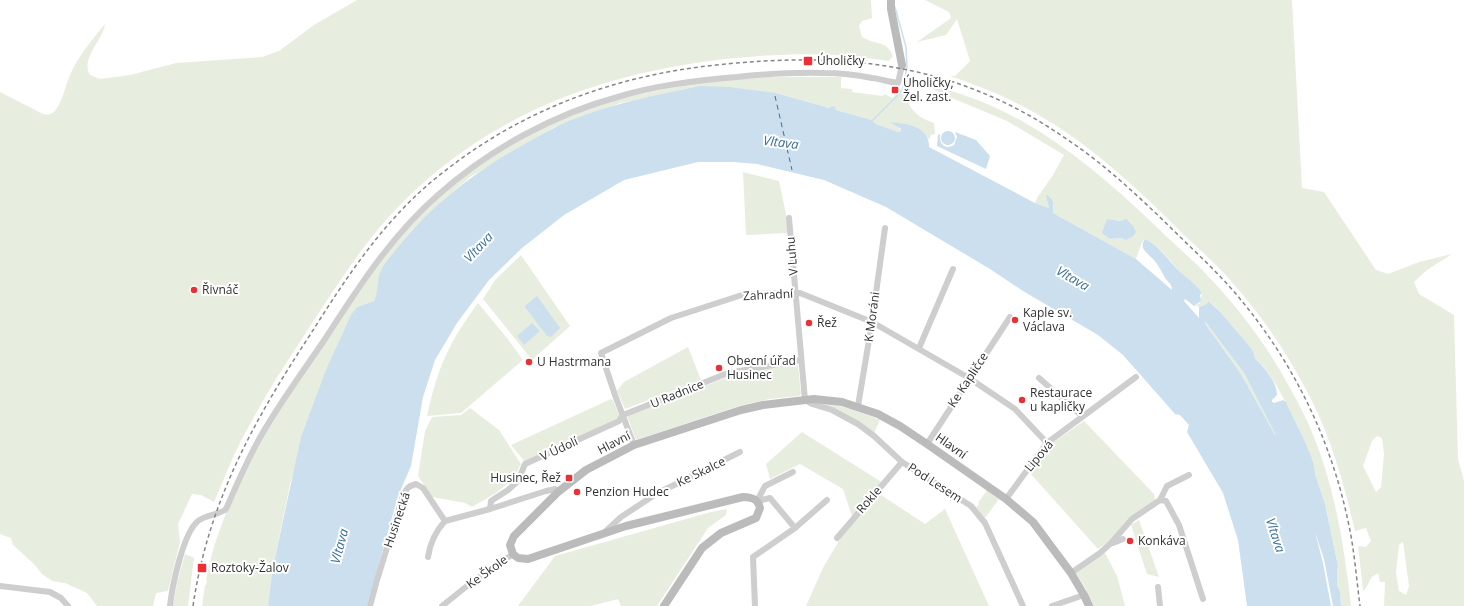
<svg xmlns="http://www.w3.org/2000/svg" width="1464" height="606" font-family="'Open Sans',sans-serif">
<rect width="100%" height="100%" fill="#fff"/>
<g fill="#e7eedf" fill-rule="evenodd">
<path d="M357,0h514l1,18 -10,3 -3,5 3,11c12,8 25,3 31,19l-4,5c-17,-2 -35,-5 -53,-6 -36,-2 -74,0 -110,4 -132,15 -250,60 -340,161 -29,33 -53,71 -77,108 -21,32 -42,64 -60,98 -14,24 -24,51 -35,76l-13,-7 -9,-1 -14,30 2,18 -12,49 -12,2 -3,13h-56l-10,-13 -22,-10 -13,-2 -10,-7 -8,-10 -21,-19 -2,-7 -11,-4v-442l43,22c4,1 7,1 11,-2 9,-10 11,-26 16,-37 8,-19 22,-35 35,-51 -2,16 -25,35 -15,51l10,4 30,-4 46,-12 86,-6 17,-6 35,-26z"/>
<path d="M925,0h367l10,188 22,4 52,78 12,4 31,-12 33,-8 -25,16 -13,12 5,12 35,21 4,144 6,22v125h-80l1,-24h-5l-2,-9 -6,4 -8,14 -1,-1 -5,-44 8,1 5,-6 -5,-13 -11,3c-12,-51 -26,-101 -52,-147 -23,-43 -52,-83 -86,-118 -11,-11 -23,-21 -34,-32 -48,-48 -99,-96 -159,-127 -24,-13 -48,-22 -74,-31h5l15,-15 -13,-42 -11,16 -29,7 34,-24 -2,-6zM1377,436l5,2 2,16 -3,33 -5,5 -13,-26 9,-25zM1403,542l6,44 -3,9 -7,-4 -3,-18 3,-28z"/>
<path d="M770,77h71v11l11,1v3l31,4 1,-2 9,4 5,-10c10,6 8,13 14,21 6,8 14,11 22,14l1,11 -4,1 -2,5c-8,-14 -22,-15 -37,-18l9,8 -1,2h-2l-22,-8 -4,-4 -36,-10 -1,-2 -3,-1 -3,1 -53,-15 -134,6 -22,4 -41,14 -26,11 -83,49 -31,27 -28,27 -30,38 -4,25 -3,7 -17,6 -66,173 -19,92 -4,34h-66l3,-21h1l1,-5 -1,-1 8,-33 12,-33 1,-6 33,-74 22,-36 11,-8 96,-141 49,-51 44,-35 69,-40 55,-21 104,-21z"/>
<path d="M919,81c34,10 69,21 101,39 55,31 102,73 147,117 14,13 29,26 42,40 41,43 74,92 99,146 26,58 36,121 43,183h-10l-1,-15 -3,-6v-14l1,-5 -12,-58 -11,-34c1,-17 -38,-92 -51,-107 -2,-3 -6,-5 -9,-8l-1,-6 -38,-45 -8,-7 -1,3 -8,3 -4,-1 5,-3 2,-10c-6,-9 -15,-14 -23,-22 -10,-11 -20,-27 -35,-32l-3,6 -5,14 -83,-46 1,-8 -7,-7 2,10 -14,-5 2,-5 16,-23 11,-20 -57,-34 -67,-28zM1107,219l14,2 1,17 -12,1z"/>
<path d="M743,172l36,9 7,33 2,19 -42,2z"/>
<path d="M521,255l49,71 -38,34 -49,-61 12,-19z"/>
<path d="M478,303l29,35 16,22 -62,53 -34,3c10,-47 22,-74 51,-113z"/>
<path d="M1204,319l40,54 33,63 -2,-1 -34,-61 -35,-49z"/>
<path d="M688,347l13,33 -76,29 -8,-18 7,-9z"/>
<path d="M796,363l2,2 3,29 -2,2 -29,3 -28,6 -106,35 -9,-24 106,-41z"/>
<path d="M611,399l2,1 7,17 -95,45 -14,-17z"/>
<path d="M815,402c23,2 44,9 65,18l-6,13 -37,-24 -20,-5z"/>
<path d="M470,408l29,22 22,34 -8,15 -17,14 -24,14 -7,-4 -33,-6 -14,-21 7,-45 7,-14 29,-2z"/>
<path d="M1084,421l70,73 1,6 -26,18 -20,23 -11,8 -68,-76 24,-31z"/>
<path d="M802,432l81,51 -30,36 -10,-30 -43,-25 -30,15 -4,-15z"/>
<path d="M987,490l12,9 -14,19 -9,-10 3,-4 -1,-1z"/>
<path d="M878,493l47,31 20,-15 44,97h-183l17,-38 21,-36z"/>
<path d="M727,509l-1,6 -18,13 -51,78h-36l-3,-7 -27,7h-73l37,-50 156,-44z"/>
<path d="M1139,520l20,57 -12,-3 -16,-49z"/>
<path d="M1105,553l12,23 8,30h-33l-6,-17 -10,-16z"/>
<path d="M185,554l9,4 -6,48h-15l4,-23z"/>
</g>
<g fill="#cbdfee" fill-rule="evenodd">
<path d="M700,86l29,1 47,6 53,15 3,-2 3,1 1,3 36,10 4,4 22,8h2l1,-3 -11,-7c17,1 40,5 39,25l106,56 14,5 -3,-12 1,-1c7,5 7,9 6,18l83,46 36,31c0,-7 -5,-8 -8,-14 -3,-6 -6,-11 -10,-16 -6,-7 -16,-11 -9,-21 14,6 23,21 34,32 8,7 17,13 23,22l-2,2 1,6 -7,5 -9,-7 -1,2 15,17v-11l8,-3 1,-3 12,11 30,35 4,6 1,6c9,7 22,23 22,36l-5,5v2l2,1 9,-3 3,2c7,16 30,57 29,72l10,30 13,62 -1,5v14l3,6 1,15h-8l-9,-47 -9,-27 8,31 8,43h-84l-9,-66 -15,-47 -36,-61 2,-7 -9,-10 -5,-1 -52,-59 -25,-20 -75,-44 -33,-22 -104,-62 -62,-27 -67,-16 -24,-2h-35l-74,18 -60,35 -42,33 -33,32 -32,43 -22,37 -12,37 -12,69 -13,30 -31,110h-99l4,-34 29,-135 25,-67 25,-55 6,-8 17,-6c5,-10 3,-25 8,-33 4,-7 11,-14 16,-21 36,-45 82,-79 132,-106 16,-9 32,-18 49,-24 39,-15 80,-22 121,-31zM1205,321l39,52 32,62h-1l-34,-61 -35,-49z"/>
<circle cx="948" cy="138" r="7"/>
<path d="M955,132l21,8 14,16 -4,13 -49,-23 1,-12 2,1c-1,10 6,15 14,10l3,-8z"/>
<path d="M1107,219l14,2 5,-2 7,7 3,6 -3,4 -7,4 -4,-2 -12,1 -8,-6z"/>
<path d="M537,296l23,32 -9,9 -4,-1 -22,-29 1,-2z"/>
<path d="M532,323l8,8 -16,14 -7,-9z"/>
</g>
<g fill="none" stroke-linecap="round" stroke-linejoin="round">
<path stroke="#cbdfee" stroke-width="1.5" d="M872,121l30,-30 5,-23 -1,-21 -11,-40"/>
<path stroke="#3b7097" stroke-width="1" stroke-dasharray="5 4" stroke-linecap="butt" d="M775,96l17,74"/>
<g stroke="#cecece" stroke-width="6">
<path d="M789,218l16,182 7,4 20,6 26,14 16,12 28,26 69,44 14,17 38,83"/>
<path d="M919,348l34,-79"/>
<path d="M1039,378l43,38"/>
<path d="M858,406l14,-84 13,-94"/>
<path d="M927,444l83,-127"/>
<path d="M634,445l-19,-50 -14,-42 70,-35 74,-24 55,-1 72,29 97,56 46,31 32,34"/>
<path d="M1006,499l41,-56 89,-66"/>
<path d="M1160,500l6,1 13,24 24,74"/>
<path d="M757,501l13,-3 25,30"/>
<path d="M757,501l8,-15 28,-14"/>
<path d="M490,509l1,-8 17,-11 10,-9 7,-17 94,-43 4,-6 105,-42 73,-13"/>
<path d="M606,531l15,-14 35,-23 84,-42"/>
<path d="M837,538l65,-76"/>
<path d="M1113,543l10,-4"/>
<path d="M428,557c2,-14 7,-25 17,-36"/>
<path d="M1071,573l29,-20 11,-10 21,-24 28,-19 7,-14 22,-11"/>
<path d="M0,586l50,6 11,6 7,8"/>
<path d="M1158,587l2,19"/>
<path d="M170,606c2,-19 13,-73 28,-85 9,-7 22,-6 28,-12 11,-25 22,-51 36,-75 19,-33 42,-64 63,-95 33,-51 66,-103 113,-144 52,-46 116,-81 183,-99 37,-11 77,-16 116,-19 29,-3 58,-5 87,-4 16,0 33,2 48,5 9,1 17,4 26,5l4,-18"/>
<path d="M370,606l7,-26 26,-84c3,-7 5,-10 13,-12l7,4 22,33 45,-12 56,-18 9,-2 3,3"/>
<path d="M442,606l30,-24 41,-28"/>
<path d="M755,606l-2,-49 42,-29 32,-28"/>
<path d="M1052,606l32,-11"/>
</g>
<g stroke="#bbb" stroke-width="8">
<path d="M891,0v9l11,56"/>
<path d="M664,606l38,-58 19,-15 35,-15 4,-10c-2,-9 -8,-11 -17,-11l-117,29 -98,33 -10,-1 -5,-4 -3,-9 4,-9 44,-44 28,-22 48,-25 107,-35 22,-5 51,-6 28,3 36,12 22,12 27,18 79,55 27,23 38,51 13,22 5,11"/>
</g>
<path stroke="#868686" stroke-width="1.5" stroke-dasharray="4 3" stroke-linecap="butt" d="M193,606c15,-103 61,-186 117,-271 36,-57 73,-114 126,-157 82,-67 176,-102 280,-113 131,-14 242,-2 352,75 36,24 69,55 100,85 25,25 51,48 73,75 57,69 94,149 110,236 4,23 6,47 9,70"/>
</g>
<g fill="#ec2f35" stroke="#fff" stroke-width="1.5">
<rect x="803" y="56" width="10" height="10" rx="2"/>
<rect x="891" y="86" width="8" height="8" rx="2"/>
<circle cx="194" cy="290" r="4"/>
<circle cx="1015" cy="320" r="4"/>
<circle cx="809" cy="323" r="4"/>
<circle cx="529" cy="362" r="4"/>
<circle cx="719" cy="368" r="4"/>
<circle cx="1022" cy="400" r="4"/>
<rect x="565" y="474" width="8" height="8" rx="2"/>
<circle cx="577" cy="492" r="4"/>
<circle cx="1130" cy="541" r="4"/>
<rect x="197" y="563" width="10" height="10" rx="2"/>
</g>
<g text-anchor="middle" stroke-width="4" stroke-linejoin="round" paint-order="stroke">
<g font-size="12" fill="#313131" stroke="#fff" text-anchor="start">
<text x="817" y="65">Úholičky</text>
<text x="903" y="87">Úholičky,<tspan x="903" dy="14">Žel. zast.</tspan></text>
<text x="202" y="294">Řivnáč</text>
<text x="1023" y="317">Kaple sv.<tspan x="1023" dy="14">Václava</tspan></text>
<text x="817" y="327">Řež</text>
<text x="727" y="365">Obecní úřad<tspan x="727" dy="14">Husinec</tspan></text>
<text x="537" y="366">U Hastrmana</text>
<text x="1030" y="397">Restaurace<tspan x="1030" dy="14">u kapličky</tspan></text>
<text x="561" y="482" text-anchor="end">Husinec, Řež</text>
<text x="585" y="496">Penzion Hudec</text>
<text x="1138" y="545">Konkáva</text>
<text x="211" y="572">Roztoky-Žalov</text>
</g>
<g font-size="12" fill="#313131" stroke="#fff">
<text transform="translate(792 256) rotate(-95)" y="4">V Luhu</text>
<text transform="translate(768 295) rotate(-3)" y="4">Zahradní</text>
<text transform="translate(872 317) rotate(-82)" y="4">K Moráni</text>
<text transform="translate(968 380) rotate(-57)" y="4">Ke Kapličce</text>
<text transform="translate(677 394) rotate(-22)" y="4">U Radnice</text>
<text transform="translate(614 443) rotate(-27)" y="4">Hlavní</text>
<text transform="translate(951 446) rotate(35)" y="4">Hlavní</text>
<text transform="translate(559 449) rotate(-25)" y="4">V Údolí</text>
<text transform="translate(1039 456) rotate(-50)" y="4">Lipová</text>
<text transform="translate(701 472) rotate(-26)" y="4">Ke Skalce</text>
<text transform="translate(935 483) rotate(33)" y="4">Pod Lesem</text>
<text transform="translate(869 500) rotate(-49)" y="4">Rokle</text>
<text transform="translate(397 520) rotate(-71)" y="4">Husinecká</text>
<text transform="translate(487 572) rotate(-36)" y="4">Ke Škole</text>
</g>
<g font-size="13" font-style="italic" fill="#3b7097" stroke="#fff">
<text transform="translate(781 142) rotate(7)" y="5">Vltava</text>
<text transform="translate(478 247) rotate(-47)" y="5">Vltava</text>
<text transform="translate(1073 278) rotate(30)" y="5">Vltava</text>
<text transform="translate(1276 535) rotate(72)" y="5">Vltava</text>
<text transform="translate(339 546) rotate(-75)" y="5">Vltava</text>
</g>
</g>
</svg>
